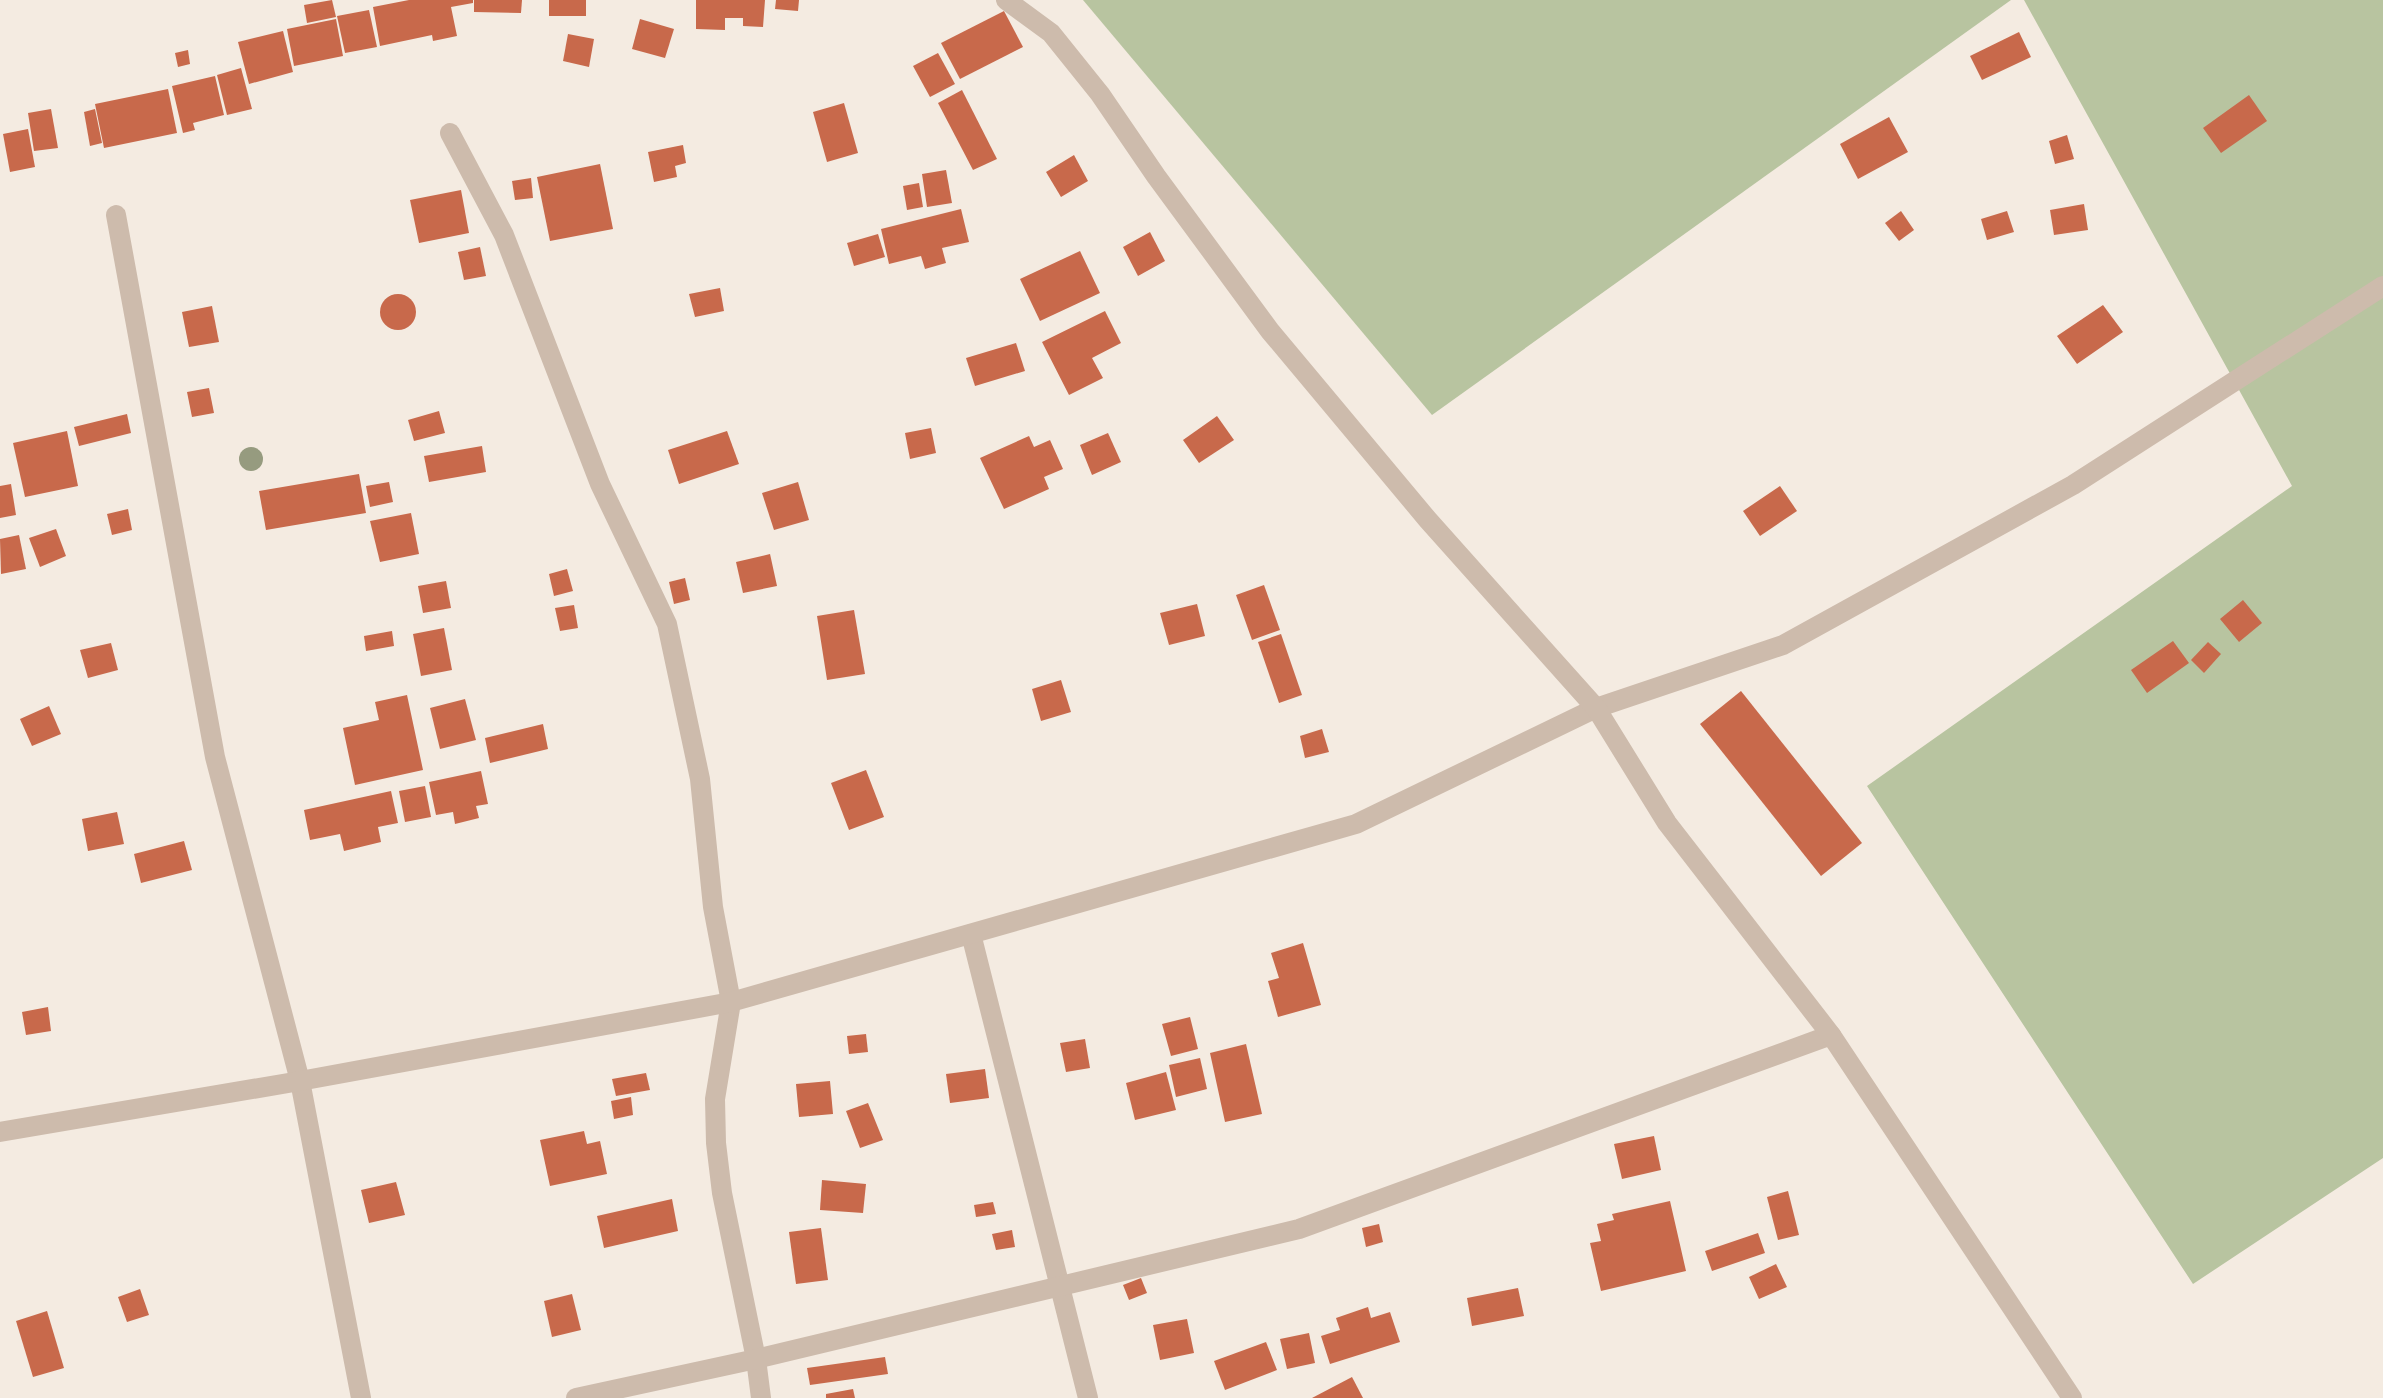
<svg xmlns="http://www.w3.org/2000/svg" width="2383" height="1398" font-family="Mulish,sans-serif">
<rect width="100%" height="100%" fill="#f4ebe1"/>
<g fill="#b8c4a0">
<path d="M1083,0h928l-579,415z"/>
<path d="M2024,0h359v1158l-190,126 -326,-498 425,-300z"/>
</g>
<g fill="#c8694b">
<path d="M332,0l4,17 -29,6 -3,-18z"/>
<path d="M409,0h64v3l-22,4 6,29 -24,5 -1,-6 -52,11 -7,-39z"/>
<path d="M474,0h48l-1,13 -47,-1z"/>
<rect x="549" y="0" width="37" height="16"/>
<path d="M696,0h69l-2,27 -20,-1v-8h-18v12l-29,-1z"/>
<path d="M776,0h23l-1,11 -23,-2z"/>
<path d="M369,10l8,37 -32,6 -8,-37z"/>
<path d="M1004,11l19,36 -63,32 -19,-36z"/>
<path d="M336,19l7,37 -49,10 -7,-37z"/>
<path d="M640,19l34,10 -9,29 -33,-9z"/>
<path d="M283,31l10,41 -44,12 -11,-42z"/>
<path d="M2019,32l12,25 -49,23 -12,-24z"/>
<path d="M568,34l26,5 -5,28 -26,-6z"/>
<path d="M188,50l2,14 -12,3 -3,-14z"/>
<path d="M938,53l17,31 -25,13 -17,-31z"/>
<path d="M241,68l11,41 -25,6 -10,-40z"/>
<path d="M215,76l9,39 -31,8 2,7 -12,3 -11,-47z"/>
<path d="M168,89l9,44 -73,15 -9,-44z"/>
<path d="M962,90l35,69 -24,11 -35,-67z"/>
<path d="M2249,95l18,26 -46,32 -18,-25z"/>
<path d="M844,103l14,50 -31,9 -14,-50z"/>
<path d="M51,109l7,39 -24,3 -6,-38z"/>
<path d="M95,109l7,34 -12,3 -6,-34z"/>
<path d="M1889,117l19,35 -50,27 -18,-35z"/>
<path d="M28,129l7,38 -25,5 -7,-38z"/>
<path d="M2067,135l7,24 -19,5 -6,-23z"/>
<path d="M683,145l3,18 -11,3 2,11 -23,5 -6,-30z"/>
<path d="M1074,155l14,26 -27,16 -15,-25z"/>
<path d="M600,164l13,65 -63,12 -13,-64z"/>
<path d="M946,170l6,33 -25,4 -5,-33z"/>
<path d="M531,178l2,20 -18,2 -3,-19z"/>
<path d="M919,183l4,24 -16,3 -4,-24z"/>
<path d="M461,190l8,43 -50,10 -9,-43z"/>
<path d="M2084,204l4,26 -34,5 -4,-25z"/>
<path d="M961,209l8,33 -27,6 4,15 -21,6 -4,-13 -32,8 -8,-35z"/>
<path d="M1901,211l13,19 -15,11 -14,-18z"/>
<path d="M2007,211l7,21 -27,8 -6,-21z"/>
<path d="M1150,232l15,29 -27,15 -15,-29z"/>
<path d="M878,234l7,23 -31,9 -7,-23z"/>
<path d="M480,247l6,29 -22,4 -6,-28z"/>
<path d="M1080,251l20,42 -60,28 -20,-42z"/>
<path d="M720,288l4,23 -29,6 -6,-23z"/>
<circle cx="398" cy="312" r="18"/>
<path d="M2103,305l20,27 -46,32 -20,-28z"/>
<path d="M212,306l7,36 -30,5 -7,-35z"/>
<path d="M1105,311l16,32 -29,15 11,20 -34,17 -27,-53z"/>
<path d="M1016,343l9,28 -50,15 -9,-28z"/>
<path d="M209,388l5,25 -22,4 -5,-25z"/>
<path d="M439,411l6,22 -31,8 -6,-21z"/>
<path d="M127,414l4,19 -52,13 -5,-19z"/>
<path d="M1217,416l17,24 -35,23 -16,-23z"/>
<path d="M931,428l5,25 -26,6 -5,-26z"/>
<path d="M67,431l11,55 -53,11 -12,-54z"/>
<path d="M727,431l12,33 -60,20 -11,-34z"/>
<path d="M1108,433l13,29 -29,13 -12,-30z"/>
<path d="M1029,436l5,11 16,-7 13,29 -19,8 5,12 -45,20 -24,-51z"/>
<path d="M482,446l4,26 -57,10 -5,-26z"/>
<path d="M359,474l7,39 -100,17 -7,-39z"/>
<path d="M389,482l4,20 -23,5 -4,-21z"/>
<path d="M798,482l11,38 -35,10 -12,-37z"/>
<path d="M11,484l5,31 -16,3v-32z"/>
<path d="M1780,486l17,25 -37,25 -17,-25z"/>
<path d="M128,509l4,21 -20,5 -5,-21z"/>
<path d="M411,513l8,41 -39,8 -10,-41z"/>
<path d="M56,529l10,27 -26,11 -11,-29z"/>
<path d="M19,535l7,34 -25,5 -1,-35z"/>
<path d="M770,554l7,32 -34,7 -7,-31z"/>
<path d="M567,569l6,22 -19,5 -5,-22z"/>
<path d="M685,578l5,22 -16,4 -5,-22z"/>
<path d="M446,581l5,27 -28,5 -5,-27z"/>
<path d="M1264,585l16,45 -28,10 -16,-45z"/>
<path d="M2243,600l19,23 -23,19 -19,-23z"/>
<path d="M1197,604l8,32 -36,9 -9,-32z"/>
<path d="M574,605l4,23 -18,3 -5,-23z"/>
<path d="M854,610l11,64 -38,6 -10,-64z"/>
<path d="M444,628l8,42 -31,6 -8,-42z"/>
<path d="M392,631l2,15 -28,5 -2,-15z"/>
<path d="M1281,634l21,61 -23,8 -21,-61z"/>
<path d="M2173,641l16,22 -42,30 -16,-23z"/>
<path d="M2208,642l13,12 -17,19 -13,-13z"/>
<path d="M111,643l7,27 -30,8 -8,-28z"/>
<path d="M1061,680l10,32 -30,9 -9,-32z"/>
<path d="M1741,691l121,152 -41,33 -121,-152z"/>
<path d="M407,695l16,75 -68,15 -12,-57 36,-8 -4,-18z"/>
<path d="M465,699l11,41 -36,9 -10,-41z"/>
<path d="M49,706l12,28 -29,12 -12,-27z"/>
<path d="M543,724l5,25 -58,14 -5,-25z"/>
<path d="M1322,729l7,23 -24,6 -5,-22z"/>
<path d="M866,770l18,47 -35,13 -18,-47z"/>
<path d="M481,771l7,33 -12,2 3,12 -24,6 -2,-12 -17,3 -7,-33z"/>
<path d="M425,786l6,31 -26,5 -6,-31z"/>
<path d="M391,791l7,32 -20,4 3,15 -37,9 -4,-17 -30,6 -6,-30z"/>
<path d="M117,812l7,32 -36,7 -6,-32z"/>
<path d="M184,841l8,29 -51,13 -7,-29z"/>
<path d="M1303,943l18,62 -43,12 -10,-36 11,-3 -8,-25z"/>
<path d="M48,1007l3,24 -25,4 -4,-23z"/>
<path d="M1190,1017l8,32 -27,7 -9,-32z"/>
<path d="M866,1034l2,18 -19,2 -2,-18z"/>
<path d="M1085,1039l5,29 -24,4 -6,-29z"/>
<path d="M1246,1044l16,70 -37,8 -15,-69z"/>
<path d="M1200,1058l7,31 -31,8 -7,-32z"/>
<path d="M985,1069l4,29 -39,5 -4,-29z"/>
<path d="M1166,1072l10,38 -41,10 -9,-37z"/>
<path d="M646,1073l4,17 -34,6 -4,-17z"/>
<path d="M830,1081l3,33 -34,3 -3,-33z"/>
<path d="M631,1097l2,18 -19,4 -3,-18z"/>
<path d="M868,1103l15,37 -23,8 -14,-37z"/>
<path d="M584,1131l3,13 13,-3 7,33 -57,12 -10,-46z"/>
<path d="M1654,1136l7,34 -39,9 -8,-35z"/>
<path d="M822,1180l44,4 -3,29 -43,-3z"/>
<path d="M396,1182l9,33 -36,8 -8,-33z"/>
<path d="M1788,1191l11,44 -21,5 -11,-43z"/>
<path d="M672,1199l6,32 -74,17 -7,-32z"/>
<path d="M1670,1201l16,70 -85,20 -11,-48 11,-2 -4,-17 17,-4 -2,-6z"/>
<path d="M993,1202l3,12 -20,3 -2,-12z"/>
<path d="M1379,1224l4,18 -17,5 -4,-19z"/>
<path d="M821,1228l7,52 -32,4 -7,-52z"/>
<path d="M1012,1230l3,17 -19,3 -4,-16z"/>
<path d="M1758,1233l7,20 -53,18 -7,-20z"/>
<path d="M1776,1264l11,23 -28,12 -10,-22z"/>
<path d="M1141,1278l6,15 -18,7 -6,-15z"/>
<path d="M1518,1288l6,28 -52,10 -5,-28z"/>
<path d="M140,1289l9,26 -22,7 -9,-25z"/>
<path d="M572,1294l9,36 -29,7 -8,-36z"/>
<path d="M1368,1307l3,11 19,-6 10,30 -70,22 -9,-28 19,-6 -4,-12z"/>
<path d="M47,1311l17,57 -31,9 -17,-56z"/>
<path d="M1187,1319l7,34 -34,7 -7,-35z"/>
<path d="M1309,1333l6,30 -28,6 -7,-30z"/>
<path d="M1266,1342l11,28 -52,20 -11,-29z"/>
<path d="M885,1357l3,17 -78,11 -3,-17z"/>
<path d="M1352,1377l11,21h-51z"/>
<path d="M853,1389l2,9h-29v-4z"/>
</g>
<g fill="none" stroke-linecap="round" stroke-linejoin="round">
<g stroke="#cdbbac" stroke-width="20">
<path d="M450,133l54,102 96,249 67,140 33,155 13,128 18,95 -16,97 1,44 6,50 34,166 5,39"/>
<path d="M116,215l99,542 85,324 61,317"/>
<path d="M971,934l117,464"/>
<path d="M0,1132l300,-51 431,-79 625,-178 240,-116 187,-63 290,-160 310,-199"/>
<path d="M576,1398l180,-39 543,-130 532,-194"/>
</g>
<path stroke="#cdbbac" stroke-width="20" d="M1006,0l45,33 49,61 56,82 114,155 158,189 168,188 71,115 164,212 241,363"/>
</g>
<circle fill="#969b7f" cx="251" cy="459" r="12"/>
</svg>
